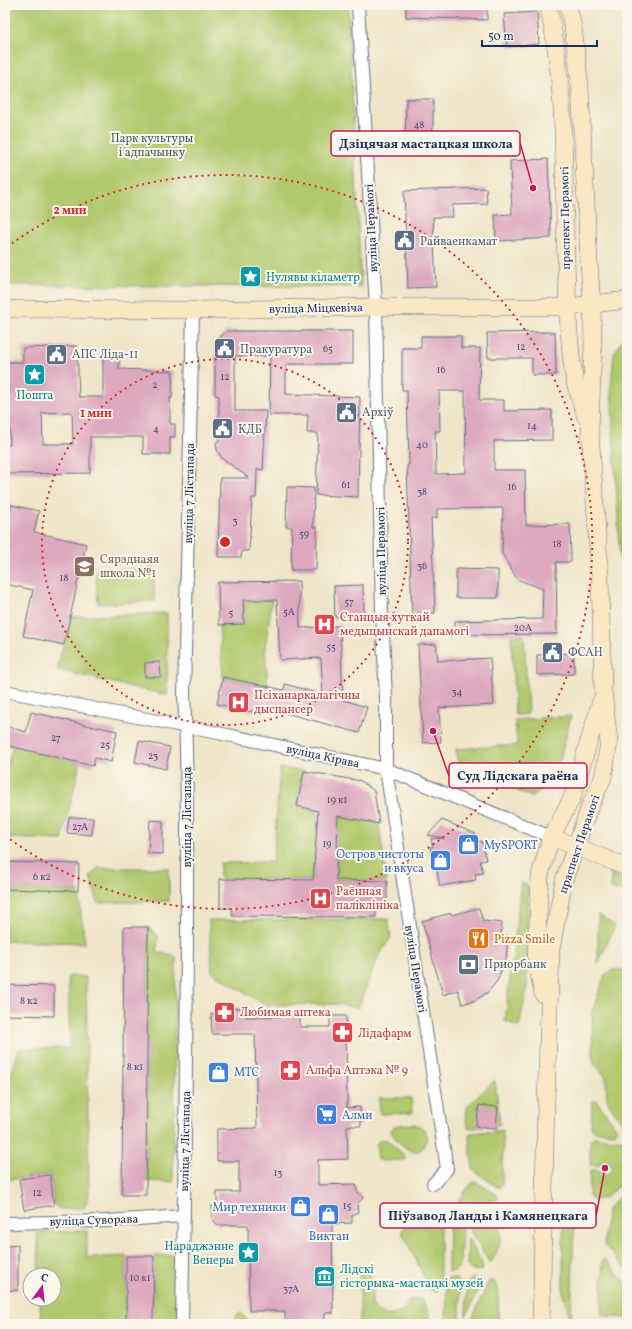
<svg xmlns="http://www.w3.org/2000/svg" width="632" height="1329" font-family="Vollkorn,serif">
<rect width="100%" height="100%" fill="#fbf7ec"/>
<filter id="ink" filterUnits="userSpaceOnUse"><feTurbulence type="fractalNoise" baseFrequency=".025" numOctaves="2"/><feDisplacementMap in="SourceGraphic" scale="8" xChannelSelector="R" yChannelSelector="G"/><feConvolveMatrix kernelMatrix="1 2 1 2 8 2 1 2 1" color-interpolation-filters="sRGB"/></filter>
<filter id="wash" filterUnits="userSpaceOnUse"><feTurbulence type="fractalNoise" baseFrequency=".012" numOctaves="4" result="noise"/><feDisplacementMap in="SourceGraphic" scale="16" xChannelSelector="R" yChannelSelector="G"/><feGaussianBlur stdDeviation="0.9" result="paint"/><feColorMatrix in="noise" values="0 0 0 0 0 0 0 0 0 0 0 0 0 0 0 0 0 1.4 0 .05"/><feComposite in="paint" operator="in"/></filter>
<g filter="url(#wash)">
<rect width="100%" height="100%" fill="#efe5c8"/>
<g fill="#b1c86c" stroke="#667c65">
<path d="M5,5h343l13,282 -356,-2z"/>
<path d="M627,337v224h-7l-9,-175 3,-32 8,-14z"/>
<path d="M5,488l6,17 -5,22h-1z"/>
<path d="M153,568l2,33 -57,3 -2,-33z"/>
<path d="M243,600h29l-7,48 3,39 -45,-10 -4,-52 25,-1z"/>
<path d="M167,613v82l-110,-25 13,-53z"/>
<path d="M524,635l4,79 -13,1 -4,-79z"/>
<path d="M571,716l-16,62 -23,19 -74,-30 -2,-18 61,-4 -2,-25z"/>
<path d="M13,746l67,17 -18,77 -57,-2v-63z"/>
<path d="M280,768l24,3 -7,35 21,5 -5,69 -93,-1v-16l53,-1z"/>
<path d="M338,815l41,9 8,57 -51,-1z"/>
<path d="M98,868h71v33l-71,2 -8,-27z"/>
<path d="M611,874l16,6v14l-16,-6z"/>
<path d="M521,883l7,2 -1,102 -8,40 -14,-6z"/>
<path d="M5,889l73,2 7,52 -80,-2z"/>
<path d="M598,914l17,12 -17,38z"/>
<path d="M388,919l3,18 -13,20 -20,51 -22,-4 -71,1 -53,-33 -3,-52z"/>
<path d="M148,927l10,9 -1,16 19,5 -3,225 -27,-1z"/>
<path d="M612,970h15v161l-20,-31 -1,-23 -13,-15 -1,-50 13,-37z"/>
<path d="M68,976l18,1 3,218 -5,13 -24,1 -6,-4 -4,-30 -45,5v-85l14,-46 51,-1z"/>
<path d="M495,1080l5,44 -27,4 -5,-1 -2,-7 1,-13z"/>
<path d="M379,1098h32l1,15 -32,1z"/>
<path d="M594,1100l3,1 20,28 -2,4 -21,-2 -3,-3 1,-24z"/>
<path d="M415,1124l9,5 3,11 -5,9c-4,2 -6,3 -10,2 -6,-1 -20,-15 -22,-21 5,-7 17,-5 25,-6z"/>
<path d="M503,1130l-1,55 -3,3 -26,-18 -4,-32 1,-5h2z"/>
<path d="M593,1137l34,3v38l-21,19 -13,3 -4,-3 1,-27h9l5,4h4l4,-5 -1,-4 -3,-4 -6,1 -3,3h-9v-24z"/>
<path d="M382,1140h5l18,16v3l-2,1 -21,1 -4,-2 -2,-15 3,-3z"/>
<path d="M476,1182l21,13 1,4 -5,3 -32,2 -3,-1v-2l14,-18z"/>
<path d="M627,1190v80l-23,-25 3,-36z"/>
<path d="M493,1220h4c8,13 2,31 -6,42h-2l-19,-32v-4l4,-5z"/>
<path d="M452,1222h7l3,4 -2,39 -5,6 -7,1 1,-47z"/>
<path d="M565,1222l7,2 2,4 -3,92 -8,-26v-70z"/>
<path d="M440,1223v60l-3,8 -3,1 -3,-2 -28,-56 -1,-4 4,-4z"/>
<path d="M87,1231v27l39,-2v68h-85l-1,-25h14v-24h-15l-2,-43z"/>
<path d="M468,1238l14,25 1,7 -11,1 -5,-5z"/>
<path d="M181,1255l-1,69h-27l1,-68z"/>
<path d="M605,1259l22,25v34l-21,-2 -5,-3 2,-53z"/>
<path d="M360,1270c6,1 10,3 12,8v26c7,17 32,14 37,-4l12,-1c4,7 16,23 2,25h-63z"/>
<path d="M447,1278h8l5,5v41h-12l-2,-2z"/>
<path d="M472,1278l10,2 -2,7 -14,29 1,-32z"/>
<path d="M493,1280l5,8v33l-5,3h-23l19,-43z"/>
<path d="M238,1314h4l8,10h-15v-6z"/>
</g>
<g id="blocks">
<g fill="#dda9bf" fill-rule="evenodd">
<path d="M406,5h81v15l-81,-3z"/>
<path d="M537,12l2,32 -32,3 -3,-33z"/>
<path d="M406,99h27v51h-28z"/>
<path d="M548,159l3,79 -55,3 -1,-26 17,-1 -2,-53z"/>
<path d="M486,188l1,16 -35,1 1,12h-20l3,70 -28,1 -4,-97z"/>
<path d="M227,331h126v33h-67v30l74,3 -2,100 -42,-2 2,-62h-11l1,-18h-39l1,-59h-35v55h31l-3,59 -6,-1 -1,29h-4l-3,53h-7l-1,6h-23l2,-79h29l-27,-20 -5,-8 -1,-8h3v-46l-4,-1v-53z"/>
<path d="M555,332l1,43h-24v-17h-44l-1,-25z"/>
<path d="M421,336h40v12h19l-1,52h25v11l48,-1v30l-58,1v29h31l1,55 44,-1 1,38h-15l1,72 -102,1v-14l87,-2 1,-30 -26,-10 -15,-26 1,-45 -66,1v9h-6l4,95 -23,1 -5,-149h2l-2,-75h-5v-42h19zM439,391h26l1,82 -30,1 -1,-43h5z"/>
<path d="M77,346l2,51h24v-42h16v14l54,2 -1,27h-2v26h5v13h-5v17h-27v-17h-53v36l-85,1v-29h5l-3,-83h16v-14zM72,412l1,32h-30l-1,-31z"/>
<path d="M287,487l27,1 -1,39h4l-1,43h-25l1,-43h-6z"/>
<path d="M11,505l28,6 -5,21 52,12 -22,101 -41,-9 10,-46 -28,-6v-51z"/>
<path d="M456,569l42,1v28h-42z"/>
<path d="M299,581l1,47 40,-2 3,74 24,7 -8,26 -95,-26 -2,7 -45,-10 6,-27 61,13 1,-6 38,11 -2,-37 -41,2 -3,-60h-34l1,24 -25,1 -1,-43z"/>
<path d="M363,585l1,31 -29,1 -1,-31z"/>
<path d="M436,644l2,17 52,-3 4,47 -55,3 2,34 -18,1 -5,-98z"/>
<path d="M574,653v21l-37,1v-20z"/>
<path d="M160,662l1,15h-16v-14z"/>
<path d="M31,712l68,16v-1l18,4 -6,31 -16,-4 -2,8 -88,-21v-19l21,6z"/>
<path d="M139,741l31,6 -4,22 -31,-7z"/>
<path d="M304,771l57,10 13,10 5,33 -41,-8 -2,64 51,1v28h-11v8l-144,-1v-8h-12v-29l93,1 5,-69 -21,-5z"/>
<path d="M69,817l24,1 -1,17 -25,-2z"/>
<path d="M150,820l13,1v33l-15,-1z"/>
<path d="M442,820l34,14 1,8 5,-1 4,19 -6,1 3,12 -8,1 1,6 -36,6 -5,-25 -2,1 -3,-15h3l-2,-8 13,-1 -16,-3z"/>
<path d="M5,862l74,2 -1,27 -73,-2z"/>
<path d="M479,908l4,13 19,2 -1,12 7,1 -2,23 -9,22 -9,11 -12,8 -14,4 -4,-14 -15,5 -21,-74 29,-8 1,2z"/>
<path d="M124,927h24l-2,268h-24z"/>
<path d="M5,985l49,1v30l-49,-1z"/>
<path d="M219,1008h27v9l54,-1v11h30v-11h16l1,92 13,-1 1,19h-14l1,33 -30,1v25l38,-1 1,7 6,7 -6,6 1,8 -6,3v8l-20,1 1,89h-8v11h-40v-13h-36l-1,-86h-30l-6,-6v-13h5v-14h22v-31h-22v-32l40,-1 -2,-94h-43l-1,-20h8z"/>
<path d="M479,1105l19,2 -2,21 -20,-2z"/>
<path d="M50,1175l4,30 -30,5 -5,-31z"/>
<path d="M18,1245v45l-13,1v-45z"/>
<path d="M126,1256h28l-1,68h-27z"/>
</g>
</g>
</g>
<g filter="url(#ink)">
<use href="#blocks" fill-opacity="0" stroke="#656f83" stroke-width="1"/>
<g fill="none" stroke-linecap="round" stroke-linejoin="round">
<defs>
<g id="minor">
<path d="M358,5l18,302 6,307 4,84v71l61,400 -14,15"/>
<path d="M5,691l213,42 168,36 165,68"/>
<path d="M5,1223l101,-2 78,-5"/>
<path d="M182,1324c2,-135 5,-270 5,-405 0,-75 1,-150 -3,-224l9,-385"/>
</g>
<g id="secondary">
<path d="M548,5c21,91 14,187 19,280 1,32 2,65 8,97 3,11 7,23 11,35"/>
<path d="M5,309l188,1 183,-3h192l59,-7"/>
<path d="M551,837l76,30"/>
<path d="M543,994l-7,-34 4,-85 11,-38 21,-39 29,-97"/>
<path d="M541,1324l5,-221 5,-154 13,-69 26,-74 13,-28 6,-36 -6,-51 -3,-115 -10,-146 3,-86 -1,-39 -3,-42 -9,-177 -7,-59 -5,-22"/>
</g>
</defs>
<use href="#minor" stroke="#656f83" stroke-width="14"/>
<use href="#secondary" stroke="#656f83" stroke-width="18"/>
<use href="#minor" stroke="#fff" stroke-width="12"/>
<use href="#secondary" stroke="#fae7c3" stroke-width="17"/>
</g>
</g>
<g fill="none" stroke="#d62828" stroke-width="2" stroke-dasharray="2 4">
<circle cx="225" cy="542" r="183"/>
<path d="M7 247A367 367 0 1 1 7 837"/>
</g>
<defs>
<symbol id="civic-square" viewBox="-11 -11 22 22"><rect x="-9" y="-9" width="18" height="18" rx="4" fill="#5c6f8a" stroke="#fbf7ec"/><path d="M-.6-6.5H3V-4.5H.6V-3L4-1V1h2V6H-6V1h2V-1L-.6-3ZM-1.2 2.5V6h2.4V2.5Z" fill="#fff"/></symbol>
<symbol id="sight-square" viewBox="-11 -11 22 22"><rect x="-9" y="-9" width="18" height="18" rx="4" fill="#0f9aa8" stroke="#fbf7ec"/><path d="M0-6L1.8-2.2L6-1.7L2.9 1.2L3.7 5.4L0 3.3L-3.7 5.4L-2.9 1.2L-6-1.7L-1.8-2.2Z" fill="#fff"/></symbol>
<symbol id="school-square" viewBox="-11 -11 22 22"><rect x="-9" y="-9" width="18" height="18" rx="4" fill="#8d6e63" stroke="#fbf7ec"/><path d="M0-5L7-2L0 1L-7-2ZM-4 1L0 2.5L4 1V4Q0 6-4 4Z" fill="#fff"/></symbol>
<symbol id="hospital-square" viewBox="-11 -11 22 22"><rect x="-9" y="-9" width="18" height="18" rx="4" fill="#e0444e" stroke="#fbf7ec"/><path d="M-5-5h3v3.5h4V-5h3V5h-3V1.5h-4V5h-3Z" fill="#fff"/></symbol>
<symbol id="shop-square" viewBox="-11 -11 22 22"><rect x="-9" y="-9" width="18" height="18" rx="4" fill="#3f7fe0" stroke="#fbf7ec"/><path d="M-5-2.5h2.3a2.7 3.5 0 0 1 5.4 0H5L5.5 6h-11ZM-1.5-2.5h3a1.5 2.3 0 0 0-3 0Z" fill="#fff"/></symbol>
<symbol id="restaurant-square" viewBox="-11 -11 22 22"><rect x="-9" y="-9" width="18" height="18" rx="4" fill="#e8710a" stroke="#fbf7ec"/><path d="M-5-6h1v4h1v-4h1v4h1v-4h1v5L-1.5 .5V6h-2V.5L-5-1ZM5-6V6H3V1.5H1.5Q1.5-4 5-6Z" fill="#fff"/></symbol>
<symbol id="bank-square" viewBox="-11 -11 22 22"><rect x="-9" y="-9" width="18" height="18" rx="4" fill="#5c6f8a" stroke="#fbf7ec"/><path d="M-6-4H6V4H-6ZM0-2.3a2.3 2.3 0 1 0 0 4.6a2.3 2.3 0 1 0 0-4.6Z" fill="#fff"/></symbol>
<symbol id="pharmacy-square" viewBox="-11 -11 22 22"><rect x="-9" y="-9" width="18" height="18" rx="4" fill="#e0444e" stroke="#fbf7ec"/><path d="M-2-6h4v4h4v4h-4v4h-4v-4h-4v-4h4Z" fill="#fff"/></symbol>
<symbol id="supermarket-square" viewBox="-11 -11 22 22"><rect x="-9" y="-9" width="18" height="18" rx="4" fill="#3f7fe0" stroke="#fbf7ec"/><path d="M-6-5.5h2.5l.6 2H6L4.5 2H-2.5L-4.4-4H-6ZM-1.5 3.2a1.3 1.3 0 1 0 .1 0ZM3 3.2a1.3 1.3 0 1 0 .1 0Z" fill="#fff"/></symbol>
<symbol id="museum-square" viewBox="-11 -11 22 22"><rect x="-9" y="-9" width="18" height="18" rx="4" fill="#0f9aa8" stroke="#fbf7ec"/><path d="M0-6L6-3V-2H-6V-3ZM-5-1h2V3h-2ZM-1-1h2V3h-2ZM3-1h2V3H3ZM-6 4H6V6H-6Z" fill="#fff"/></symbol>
</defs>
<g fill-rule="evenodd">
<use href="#civic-square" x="392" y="228" width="25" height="25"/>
<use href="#sight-square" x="238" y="264" width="25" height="25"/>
<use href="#civic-square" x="212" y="336" width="25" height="25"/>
<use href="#civic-square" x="44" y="342" width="25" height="25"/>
<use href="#sight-square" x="22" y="362" width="25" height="25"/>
<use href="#civic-square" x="334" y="400" width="25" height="25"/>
<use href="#civic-square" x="210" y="416" width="25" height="25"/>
<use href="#school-square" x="72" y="554" width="25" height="25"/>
<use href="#hospital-square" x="312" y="612" width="25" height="25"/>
<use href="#civic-square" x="540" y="640" width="25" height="25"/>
<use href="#hospital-square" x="226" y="690" width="25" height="25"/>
<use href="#shop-square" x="456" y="832" width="25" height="25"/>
<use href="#shop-square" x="428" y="848" width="25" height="25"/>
<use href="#hospital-square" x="308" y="886" width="25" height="25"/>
<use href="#restaurant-square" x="466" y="926" width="25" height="25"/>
<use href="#bank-square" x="456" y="952" width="25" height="25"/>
<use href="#pharmacy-square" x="212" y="1000" width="25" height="25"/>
<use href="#pharmacy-square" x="330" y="1020" width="25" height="25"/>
<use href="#pharmacy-square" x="278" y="1058" width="25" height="25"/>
<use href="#shop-square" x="206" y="1060" width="25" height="25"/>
<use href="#supermarket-square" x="314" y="1102" width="25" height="25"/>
<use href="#shop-square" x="288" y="1194" width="25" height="25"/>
<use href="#shop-square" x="316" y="1202" width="25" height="25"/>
<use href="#sight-square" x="236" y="1240" width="25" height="25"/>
<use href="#museum-square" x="312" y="1264" width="25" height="25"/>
</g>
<g text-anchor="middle" stroke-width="4" stroke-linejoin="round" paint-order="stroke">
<g font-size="10" fill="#4c4e76">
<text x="419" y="128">48</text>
<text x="521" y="350">12</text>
<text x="328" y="352">65</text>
<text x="441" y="373">16</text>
<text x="225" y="380">12</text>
<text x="155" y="388">2</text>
<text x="532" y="429">14</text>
<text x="156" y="432">4</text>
<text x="422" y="448">40</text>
<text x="346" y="488">61</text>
<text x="512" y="490">16</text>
<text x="422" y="495">38</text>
<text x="235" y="524">3</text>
<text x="304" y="537">59</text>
<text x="557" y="547">18</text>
<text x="422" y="569">36</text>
<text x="64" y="581">18</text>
<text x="349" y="605">57</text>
<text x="289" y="615">5А</text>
<text x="231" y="616">5</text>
<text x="523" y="631">20А</text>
<text x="331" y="650">55</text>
<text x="457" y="695">34</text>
<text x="56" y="741">27</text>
<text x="105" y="748">25</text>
<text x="153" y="759">23</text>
<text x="337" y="803">19 к1</text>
<text x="80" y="830">27А</text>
<text x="327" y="847">19</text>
<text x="42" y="880">6 к2</text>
<text x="29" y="1004">8 к2</text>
<text x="135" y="1070">8 к1</text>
<text x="278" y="1176">13</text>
<text x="37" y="1196">12</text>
<text x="347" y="1209">15</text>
<text x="140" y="1281">10 к1</text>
<text x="291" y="1292">37А</text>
</g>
<g font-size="12" fill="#485d62" stroke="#fbf7ec">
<text x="152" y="142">Парк культуры<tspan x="152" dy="14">і адпачынку</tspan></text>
</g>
<g font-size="12" fill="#1b2f5e" stroke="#fbf7ec">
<text transform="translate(565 218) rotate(-91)" y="4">праспект Перамогі</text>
<text transform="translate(371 228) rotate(-93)" y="4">вуліца Перамогі</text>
<text transform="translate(316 308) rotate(-1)" y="4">вуліца Міцкевіча</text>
<text transform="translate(189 493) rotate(-89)" y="4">вуліца 7 Лістапада</text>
<text transform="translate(381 551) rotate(-91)" y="4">вуліца Перамогі</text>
<text transform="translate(323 756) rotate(12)" y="4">вуліца Кірава</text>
<text transform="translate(187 817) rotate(-90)" y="4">вуліца 7 Лістапада</text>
<text transform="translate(579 844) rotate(-71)" y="4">праспект Перамогі</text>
<text transform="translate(416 969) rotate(81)" y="4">вуліца Перамогі</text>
<text transform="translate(185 1141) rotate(-89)" y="4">вуліца 7 Лістапада</text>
<text transform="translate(94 1220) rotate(-2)" y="4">вуліца Суворава</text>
</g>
<g font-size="12" fill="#4e5e75" stroke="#fbf7ec" text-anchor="start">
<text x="420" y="245">Райваенкамат</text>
<text x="240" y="353">Пракуратура</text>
<text x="72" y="358">АПС Ліда-11</text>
<text x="362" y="416">Архіў</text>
<text x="238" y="433">КДБ</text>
<text x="568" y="656">ФСАН</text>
<text x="484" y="968">Приорбанк</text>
</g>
<g font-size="12" fill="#0d838f" stroke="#fbf7ec" text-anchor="start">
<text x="266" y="281">Нулявы кіламетр</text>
<text x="35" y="399" text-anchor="middle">Пошта</text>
<text x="234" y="1250" text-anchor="end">Нараджэнне<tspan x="234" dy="14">Венеры</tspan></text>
<text x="340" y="1273">Лідскі<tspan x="340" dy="14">гісторыка-мастацкі музей</tspan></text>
</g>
<g font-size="12" fill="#785e54" stroke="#fbf7ec" text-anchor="start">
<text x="100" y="563">Сярэднаяя<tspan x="100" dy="14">школа №1</tspan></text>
</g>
<g font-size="12" fill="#be3a42" stroke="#fbf7ec" text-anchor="start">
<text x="340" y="621">Станцыя хуткай<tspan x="340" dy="14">медыцынскай дапамогі</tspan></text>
<text x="254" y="699">Псіханаркалагічны<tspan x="254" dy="14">дыспансер</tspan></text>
<text x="336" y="895">Раённая<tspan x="336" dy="14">паліклініка</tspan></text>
<text x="240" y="1016">Любимая аптека</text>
<text x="358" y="1037">Лідафарм</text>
<text x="306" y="1074">Альфа Аптэка № 9</text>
</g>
<g font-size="12" fill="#366cbe" stroke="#fbf7ec" text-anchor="start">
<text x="484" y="849">MySPORT</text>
<text x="424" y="858" text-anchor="end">Остров чистоты<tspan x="424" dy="14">и вкуса</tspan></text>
<text x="234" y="1076">МТС</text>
<text x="342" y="1119">Алми</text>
<text x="286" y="1211" text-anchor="end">Мир техники</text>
<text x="329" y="1240" text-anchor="middle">Виктан</text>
</g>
<g font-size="12" fill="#c56008" stroke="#fbf7ec" text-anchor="start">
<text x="494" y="943">Pizza Smile</text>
</g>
</g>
<circle cx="225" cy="542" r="6" fill="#d62828" stroke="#fbf7ec" stroke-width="2"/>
<g font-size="12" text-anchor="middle" font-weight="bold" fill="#d62828" stroke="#fbf7ec" stroke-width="4" stroke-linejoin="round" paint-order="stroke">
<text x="70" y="214">2 мин</text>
<text x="96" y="417">1 мин</text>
</g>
<path fill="none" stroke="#c2185b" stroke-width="1.5" d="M533 188L520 143M433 731L449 776M605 1168L596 1216"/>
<g fill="#c2185b" stroke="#fbf7ec" stroke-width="1.5">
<circle cx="533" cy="188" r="4"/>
<circle cx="433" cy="731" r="4"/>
<circle cx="605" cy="1168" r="4"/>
</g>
<g fill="#fbf7ec" stroke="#c2185b" stroke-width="1.5">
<rect x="331" y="131" width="189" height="25" rx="4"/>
<rect x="449" y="763" width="138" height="25" rx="4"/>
<rect x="380" y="1203" width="216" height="25" rx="4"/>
</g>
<g font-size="13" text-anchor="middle" font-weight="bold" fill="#1b2f5e">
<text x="426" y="148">Дзіцячая мастацкая школа</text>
<text x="518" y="780">Суд Лідскага раёна</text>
<text x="488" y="1220">Піўзавод Ланды і Камянецкага</text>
</g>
<rect width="632" height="1329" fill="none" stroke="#fbf7ec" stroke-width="20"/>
<g transform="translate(42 1287) rotate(15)"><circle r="19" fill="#fbf7ec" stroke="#a1a7b3"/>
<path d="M0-3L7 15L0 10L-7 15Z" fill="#b5179e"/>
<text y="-6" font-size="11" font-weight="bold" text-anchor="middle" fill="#1b2f5e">С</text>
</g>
<path d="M482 40v6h115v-6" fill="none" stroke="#1b2f5e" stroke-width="2"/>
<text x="488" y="40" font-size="12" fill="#1b2f5e" stroke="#fbf7ec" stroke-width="3" paint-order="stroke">50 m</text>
</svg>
